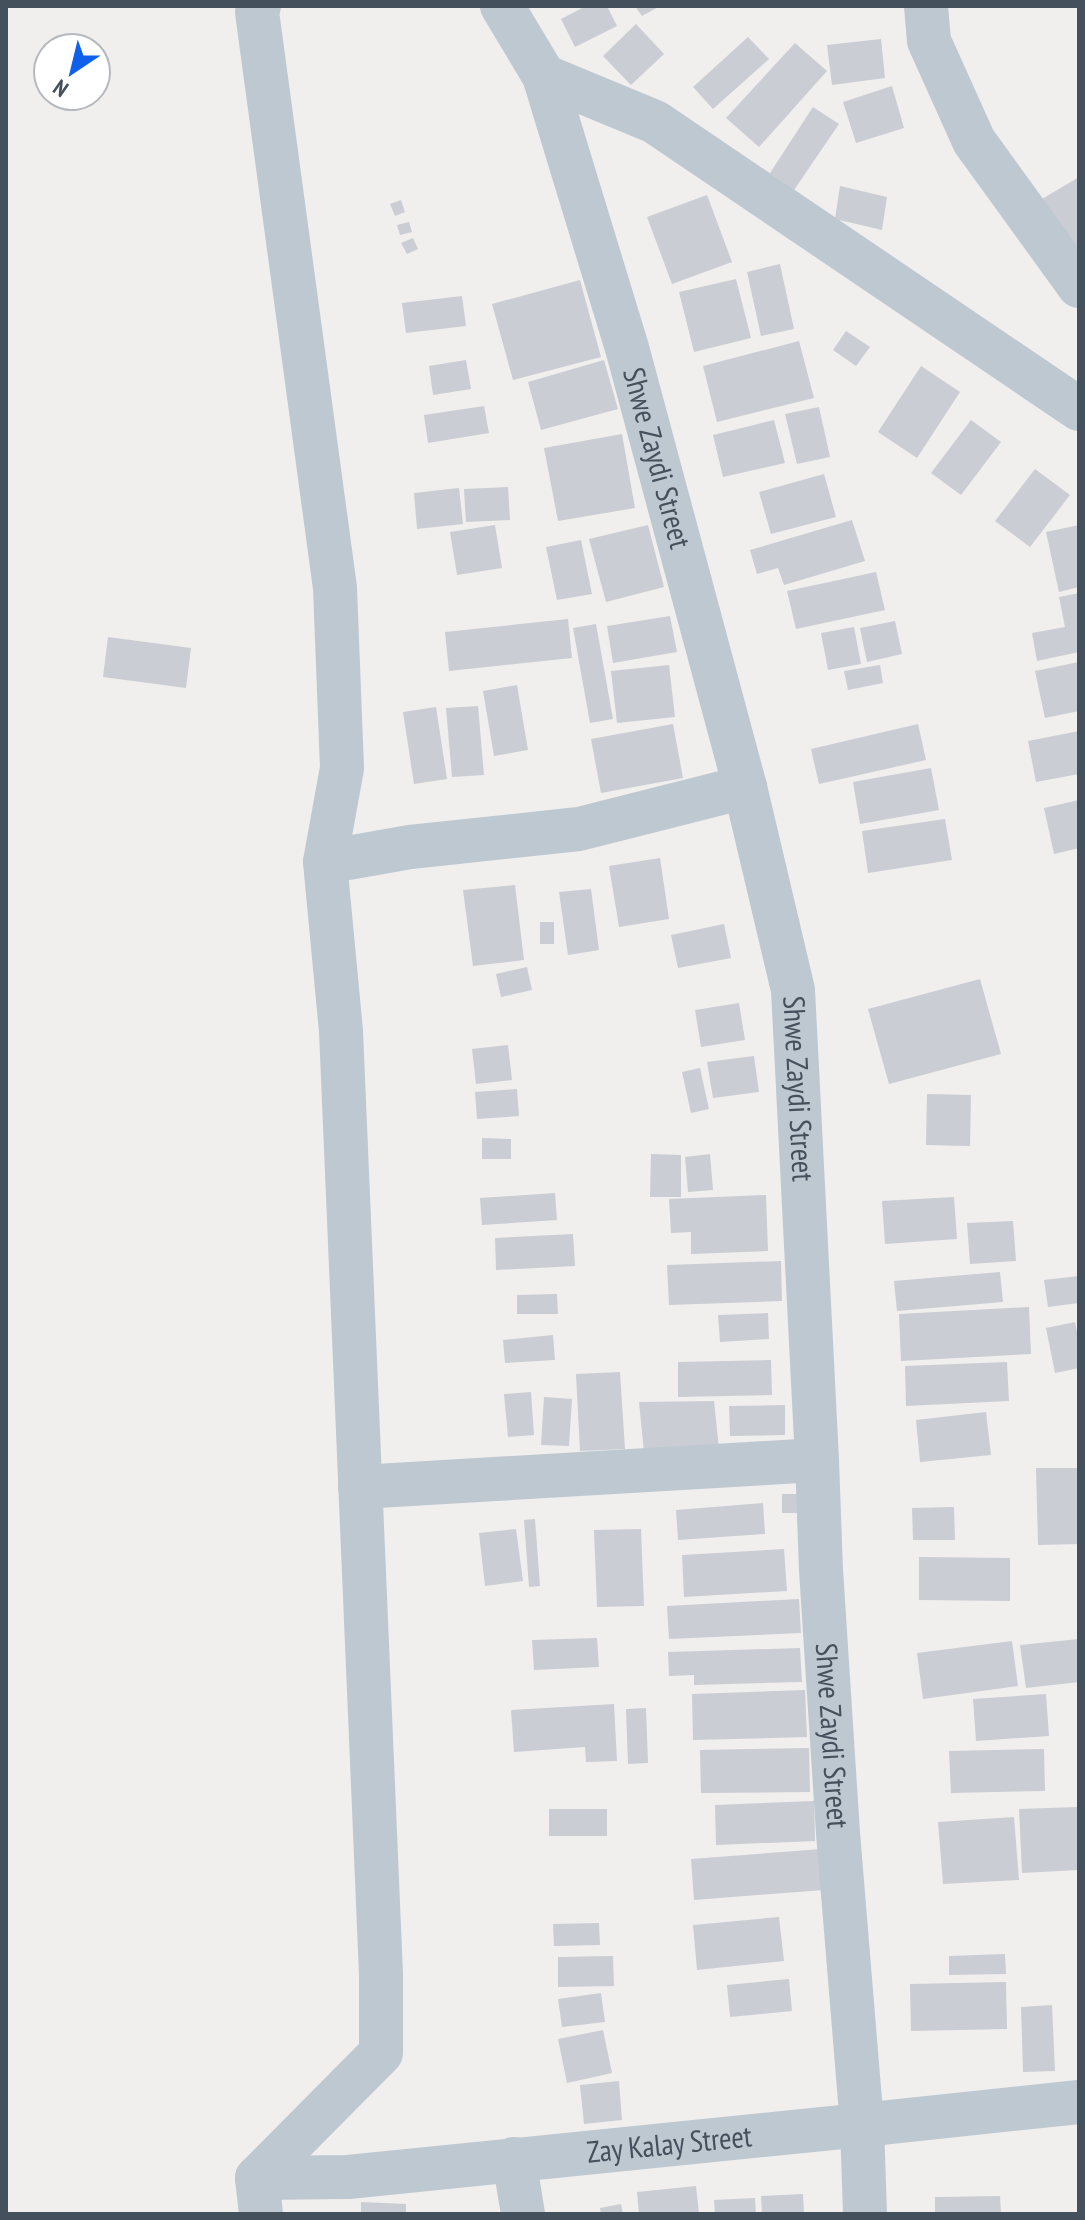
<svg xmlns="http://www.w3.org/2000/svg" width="1085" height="2220" font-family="'PT Sans Narrow',sans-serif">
<rect width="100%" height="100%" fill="#f1eeee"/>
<g fill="#cacdd3">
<path d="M586,6h21l10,20 -42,21 -14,-28z"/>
<path d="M635,6h25l-18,10z"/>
<path d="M636,24l28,30 -33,31 -28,-29z"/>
<path d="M748,37l21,22 -56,50 -20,-22z"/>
<path d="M881,39l4,39 -53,7 -5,-40z"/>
<path d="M795,43l32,28 -68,76 -33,-29z"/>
<path d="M892,86l12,42 -48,15 -13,-41z"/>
<path d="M813,107l26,17 -45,66 -24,-17z"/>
<path d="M1079,177v96l-42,-71z"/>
<path d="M840,186l47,11 -5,33 -47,-11z"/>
<path d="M707,195l25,67 -60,22 -25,-67z"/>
<path d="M401,200l4,12 -10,4 -5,-12z"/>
<path d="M409,222l3,10 -12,3 -3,-10z"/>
<path d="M413,238l5,11 -11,5 -6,-11z"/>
<path d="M780,264l14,65 -33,7 -14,-64z"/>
<path d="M736,279l15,59 -57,14 -15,-60z"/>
<path d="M580,280l21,77 -88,23 -21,-76z"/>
<path d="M462,296l4,30 -60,7 -4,-30z"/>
<path d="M846,331l24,16 -14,19 -23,-16z"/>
<path d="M799,341l15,57 -97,24 -14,-56z"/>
<path d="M466,360l5,29 -38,6 -4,-29z"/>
<path d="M604,360l14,49 -77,21 -13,-48z"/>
<path d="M921,366l39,26 -43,66 -39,-26z"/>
<path d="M484,406l5,27 -61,10 -4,-28z"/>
<path d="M819,407l11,50 -33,7 -12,-50z"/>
<path d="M774,420l11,43 -62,14 -10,-42z"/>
<path d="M971,420l30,22 -40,53 -30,-22z"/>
<path d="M622,434l13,74 -77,13 -14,-73z"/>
<path d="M1035,469l35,26 -40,52 -35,-26z"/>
<path d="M824,474l12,43 -65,17 -12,-42z"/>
<path d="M508,487l2,33 -44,2 -2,-33z"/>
<path d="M459,488l4,36 -46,5 -3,-36z"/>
<path d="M852,520l13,41 -81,24 -6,-17 -21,6 -7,-24z"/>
<path d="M495,525l7,43 -45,7 -7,-43z"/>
<path d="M648,525l16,62 -58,15 -17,-63z"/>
<path d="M1079,525v62l-20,5 -13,-60z"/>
<path d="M581,540l11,54 -35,6 -11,-53z"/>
<path d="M876,572l9,38 -89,19 -9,-38z"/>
<path d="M1079,593v59l-42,9 -5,-28 33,-6 -6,-30z"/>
<path d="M670,616l7,36 -64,11 -6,-37z"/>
<path d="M568,619l4,39 -123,13 -4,-39z"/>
<path d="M895,621l7,33 -35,8 -7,-34z"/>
<path d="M596,624l17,95 -23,4 -17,-95z"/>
<path d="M854,627l7,37 -33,6 -7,-37z"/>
<path d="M108,637l83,11 -5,40 -83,-11z"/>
<path d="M1079,662v49l-34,7 -10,-47z"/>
<path d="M669,665l6,52 -58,6 -6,-52z"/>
<path d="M880,665l3,18 -35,7 -4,-19z"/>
<path d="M517,685l11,65 -34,6 -11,-65z"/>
<path d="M478,706l6,69 -32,2 -6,-69z"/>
<path d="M436,707l11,72 -33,5 -11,-72z"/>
<path d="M673,724l10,54 -82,15 -10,-54z"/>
<path d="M918,724l8,36 -107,24 -8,-35z"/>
<path d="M1079,731v43l-43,8 -8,-41z"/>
<path d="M931,768l8,42 -79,14 -7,-42z"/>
<path d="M1079,800v48l-25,6 -10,-46z"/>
<path d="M945,819l7,41 -84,13 -6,-42z"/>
<path d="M660,858l9,61 -50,8 -10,-61z"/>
<path d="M515,885l9,75 -51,6 -10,-76z"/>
<path d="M591,889l8,61 -31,5 -9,-63z"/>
<rect x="540" y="922" width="14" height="22"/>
<path d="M724,924l7,34 -53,10 -7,-33z"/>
<path d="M527,967l5,23 -31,7 -5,-23z"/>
<path d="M980,979l21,75 -112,30 -21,-75z"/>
<path d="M739,1003l6,37 -44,7 -6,-37z"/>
<path d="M508,1045l4,35 -36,4 -4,-35z"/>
<path d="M754,1056l5,36 -46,6 -6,-36z"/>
<path d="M700,1068l9,41 -18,4 -9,-41z"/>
<path d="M517,1089l2,27 -42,3 -2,-27z"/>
<path d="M927,1094l44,1 -1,51 -44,-1z"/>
<path d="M482,1138l29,1v20h-29z"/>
<path d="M651,1154l30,1v42h-31z"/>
<path d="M710,1154l3,36 -25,2 -3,-35z"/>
<path d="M555,1193l2,27 -75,5 -2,-27z"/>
<path d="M766,1195l2,56 -77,3v-22l-20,1 -2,-34z"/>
<path d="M954,1197l3,42 -72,5 -3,-43z"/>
<path d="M1013,1221l3,40 -46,3 -3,-41z"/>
<path d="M573,1234l2,32 -79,4 -1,-32z"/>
<path d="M781,1261l1,40 -113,4 -2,-40z"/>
<path d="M1000,1272l3,30 -106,9 -3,-30z"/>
<path d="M1079,1276v27l-31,4 -4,-27z"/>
<path d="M557,1294l1,20h-41v-19z"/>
<path d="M1029,1307l2,47 -130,7 -2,-47z"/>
<path d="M768,1313l1,26 -49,3 -2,-27z"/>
<path d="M1075,1322l4,20v26l-24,5 -9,-45z"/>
<path d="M553,1335l2,25 -50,3 -2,-23z"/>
<path d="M771,1360l1,35 -94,2v-35z"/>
<path d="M1007,1362l2,39 -103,5 -1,-40z"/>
<path d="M620,1372l5,77 -45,2 -4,-77z"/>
<path d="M531,1392l3,43 -26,2 -4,-43z"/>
<path d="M544,1397l28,2 -3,47 -28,-1z"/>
<path d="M714,1401l5,48 -75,3 -5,-50z"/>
<path d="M785,1405v30l-55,1 -1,-30z"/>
<path d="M986,1412l5,43 -71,7 -4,-42z"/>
<path d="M1036,1468h43v76l-41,1z"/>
<path d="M782,1494h27l1,19h-28z"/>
<path d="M763,1503l2,31 -87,6 -2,-30z"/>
<path d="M954,1507l1,33h-42l-1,-32z"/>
<path d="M535,1519l5,67 -11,1 -5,-67z"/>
<path d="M516,1529l7,52 -38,5 -6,-53z"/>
<path d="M641,1529l3,77 -47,1 -3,-77z"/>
<path d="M784,1549l3,42 -103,6 -2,-42z"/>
<path d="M919,1557l91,1v43l-91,-1z"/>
<path d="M799,1599l2,34 -132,6 -2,-33z"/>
<path d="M597,1638l2,29 -65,3 -2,-30z"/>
<path d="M1079,1639v43l-53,6 -6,-43z"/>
<path d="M1012,1641l6,45 -95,13 -6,-46z"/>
<path d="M800,1648l2,34 -108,3v-10l-25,1 -1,-24z"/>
<path d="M805,1690l2,47 -114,3 -1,-46z"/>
<path d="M1046,1694l3,42 -73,5 -3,-42z"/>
<path d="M614,1704l3,57 -31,1 -1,-15 -71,5 -3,-42z"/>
<path d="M646,1708l2,55 -20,1 -2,-55z"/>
<path d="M809,1748l1,44 -109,1 -1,-43z"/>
<path d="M1044,1749l1,42 -94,2 -2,-42z"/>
<path d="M814,1801l1,40 -99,4 -1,-40z"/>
<path d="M1077,1807l2,63 -57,3 -3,-64z"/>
<rect x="549" y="1809" width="58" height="27"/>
<path d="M1014,1817l5,63 -76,4 -5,-62z"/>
<path d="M821,1849l3,41 -130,10 -3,-41z"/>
<path d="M779,1917l5,44 -87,9 -4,-45z"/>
<path d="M599,1923l1,22 -46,1 -1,-22z"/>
<path d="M1005,1954l1,20 -57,1v-19z"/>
<path d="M613,1956l1,30 -56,1v-30z"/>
<path d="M789,1979l3,32 -62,6 -3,-32z"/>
<path d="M1006,1982l1,47 -96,2 -1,-47z"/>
<path d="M601,1993l4,29 -43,5 -4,-28z"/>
<path d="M1052,2005l3,66 -32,1 -2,-65z"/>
<path d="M603,2030l9,43 -45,10 -9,-44z"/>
<path d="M619,2081l3,39 -38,4 -4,-39z"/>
<path d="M696,2186l3,28h-60l-2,-22z"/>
<path d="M803,2194l1,20h-42l-1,-18z"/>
<path d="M1000,2196l1,18h-66v-17z"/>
<path d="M755,2198l1,16h-41l-1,-14z"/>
<path d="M361,2202l45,2v10h-45z"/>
<path d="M621,2204l2,10h-22l-1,-6z"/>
</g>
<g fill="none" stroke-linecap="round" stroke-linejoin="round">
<g stroke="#bec8d1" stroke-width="44">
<path d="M259,6l-2,6 78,576 7,180 -17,94 16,169 40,943v79l-124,125 4,36"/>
<path id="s1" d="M502,6l42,70 83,272 118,439 48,203 24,470 4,110 17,263 24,292 3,89"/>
<path d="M926,6l3,35 45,100 105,145"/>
<path d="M544,76l111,46 424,287"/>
<path d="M325,862l85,-15 169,-18 166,-42"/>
<path d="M360,1487l457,-27"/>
<path d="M514,2159l9,55"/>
<path id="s2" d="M257,2178l91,-1 514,-52 217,-23"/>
</g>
</g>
<g text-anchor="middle" stroke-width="6" stroke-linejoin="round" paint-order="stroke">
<g font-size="30" fill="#45505d" stroke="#fff">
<text dy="10" stroke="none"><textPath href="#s1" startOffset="480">Shwe Zaydi Street</textPath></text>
<text dy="10" stroke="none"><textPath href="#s1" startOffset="1128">Shwe Zaydi Street</textPath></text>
<text dy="10" stroke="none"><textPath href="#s1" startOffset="1776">Shwe Zaydi Street</textPath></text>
<text dy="10" stroke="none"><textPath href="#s2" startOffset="414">Zay Kalay Street</textPath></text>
</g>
</g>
<rect width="1085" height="2220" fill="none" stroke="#45505d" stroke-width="16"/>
<g transform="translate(72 72) rotate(215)"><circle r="38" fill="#ffffff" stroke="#b5b9be" stroke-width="2"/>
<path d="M0-6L14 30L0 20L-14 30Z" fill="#0f60ea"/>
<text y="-12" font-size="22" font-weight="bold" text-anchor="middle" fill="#45505d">N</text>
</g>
</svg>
